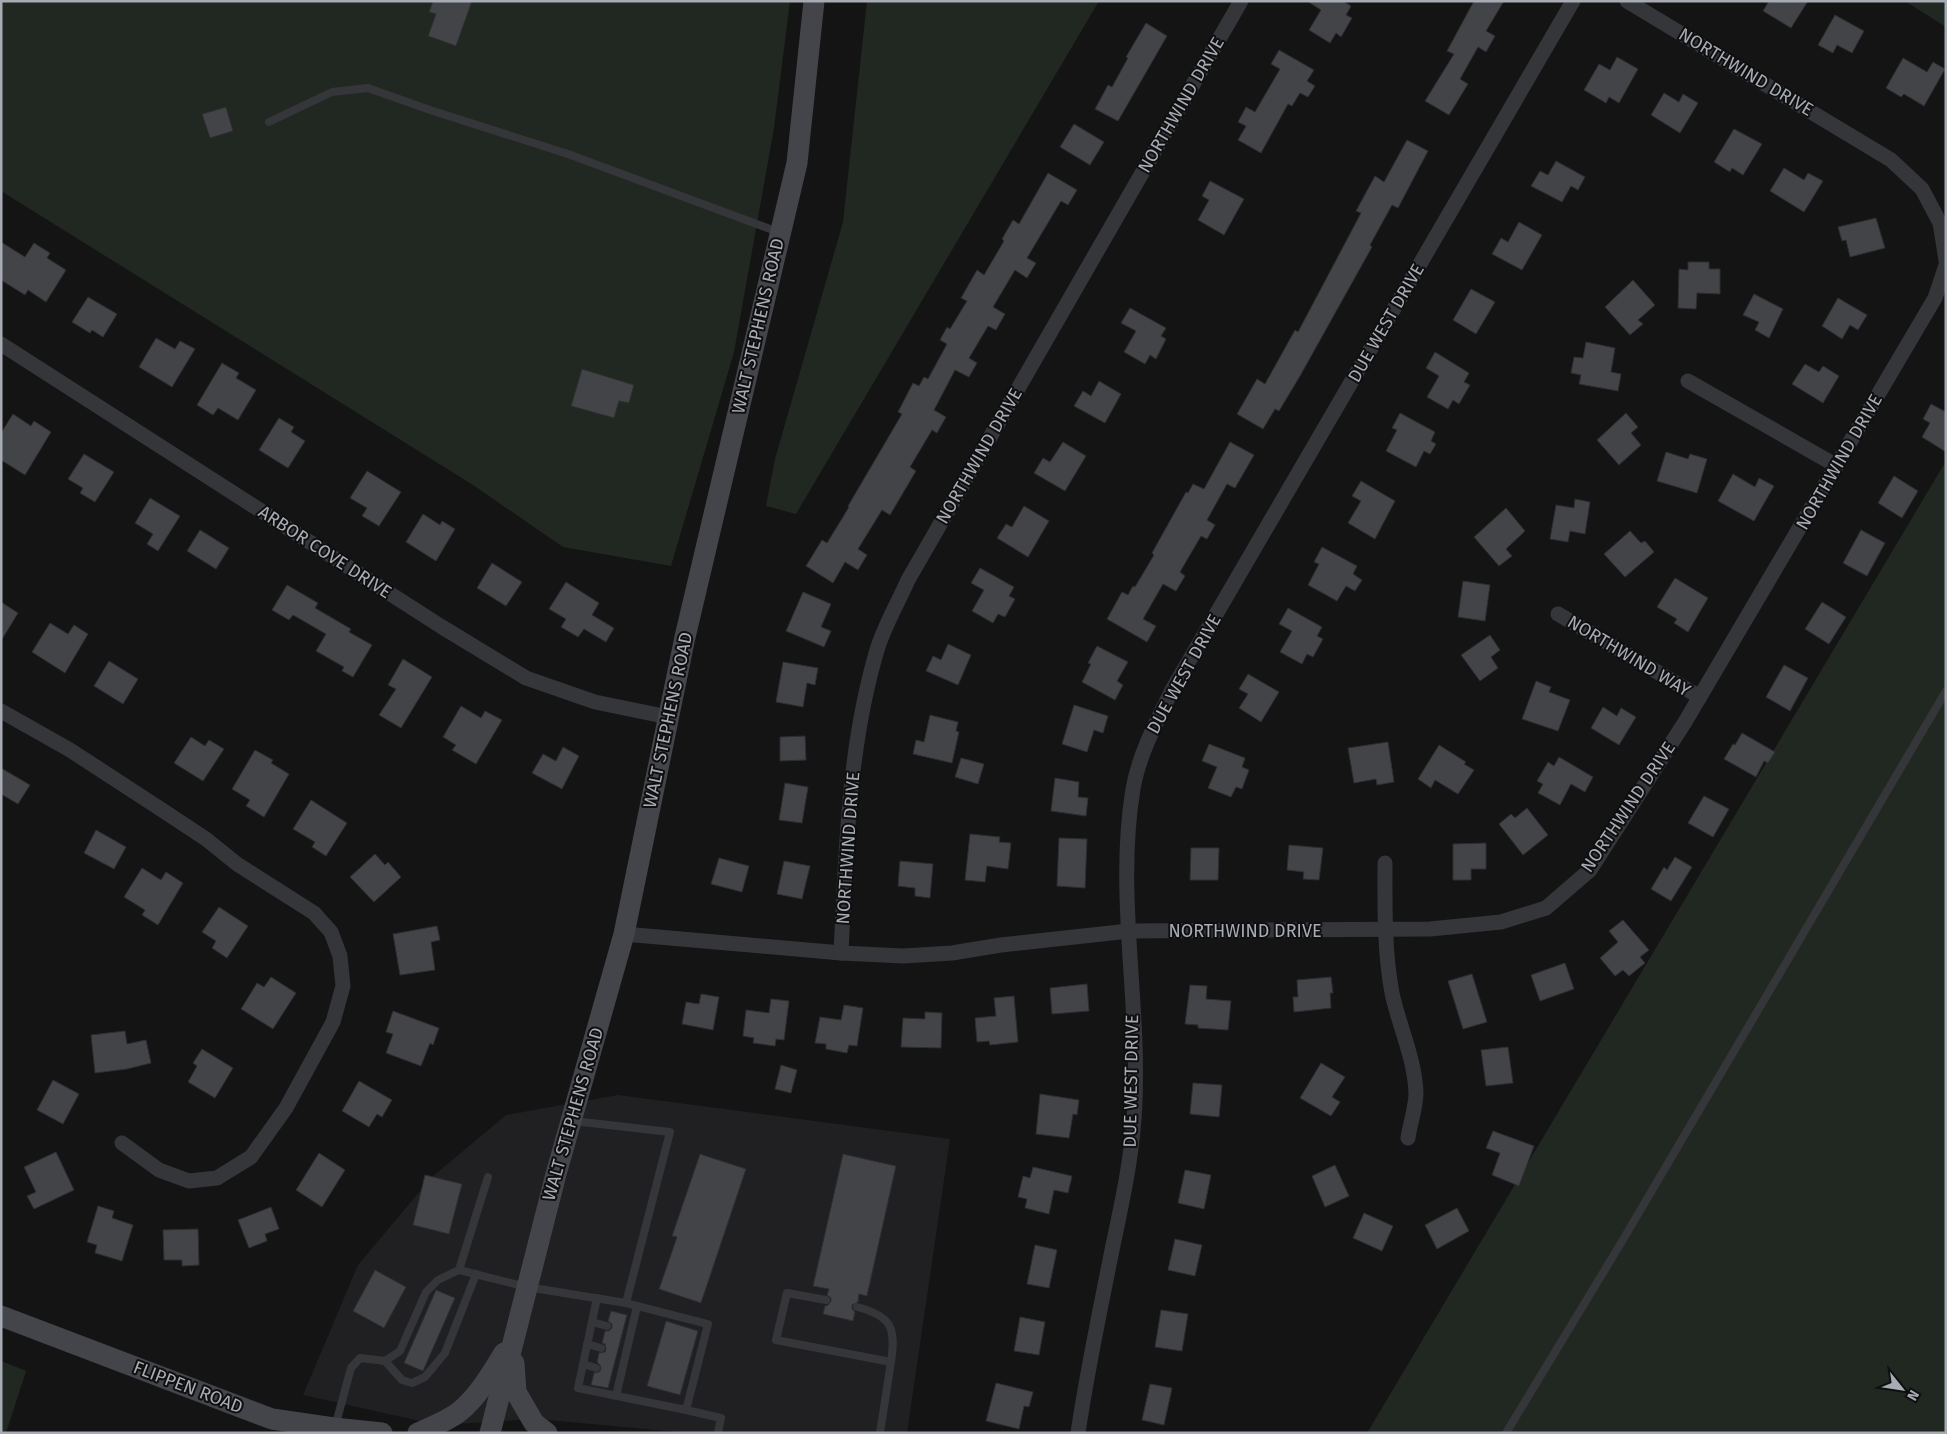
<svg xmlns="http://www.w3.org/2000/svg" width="1947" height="1434" font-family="'Fira Sans',sans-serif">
<rect width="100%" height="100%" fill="#141415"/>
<path fill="#202022" d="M618,1095l332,44 -43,294h-218l-152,-14 -99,6 -135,-30 55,-130 73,-87 75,-63z"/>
<g fill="#212821">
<path d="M1,1h789l-16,127 -40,224 -63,214 -108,-19 -90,-62 -472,-294z"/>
<path d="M867,1h232l-303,513 -30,-8 9,-47 68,-237z"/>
<path d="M1905,1h41v26z"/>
<path d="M1946,461v972h-579z"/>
<path d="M1,1361l25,10 -20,62h-5z"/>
</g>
<g fill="#434448" stroke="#2e2e31">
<path d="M433,1h39l-16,45 -28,-10 8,-22 -7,-2z"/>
<path d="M1307,1h36l8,5 -5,9 6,3 -11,19 -5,-4 -6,10 -21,-13 12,-20z"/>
<path d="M1474,1h30l-18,30 9,5 -9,16 -8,-5 -18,32 8,5 -19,31 -24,-14 29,-47 -7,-3z"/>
<path d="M1769,1h39l-17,27 -28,-17z"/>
<path d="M1835,15l29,16 -12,22 -15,-8 -4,8 -15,-8z"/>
<path d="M1146,23l21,13 -49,85 -23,-12 13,-24 4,2 16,-29 -2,-1z"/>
<path d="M1279,50l35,20 -7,11 8,5 -7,11 -8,-4 -8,13 -4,-2 -27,49 -23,-13 8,-14 -8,-4 8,-15 9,5 25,-43 -9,-5z"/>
<path d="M1617,57l21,12 -19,34 -10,-6 -3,6 -22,-13 15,-26 11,6z"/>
<path d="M1903,58l24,14 6,-10 12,7 -21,37 -20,-12 -3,3 -15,-9z"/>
<path d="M1664,93l15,9 4,-8 15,9 -18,30 -29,-18z"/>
<path d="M226,107l7,24 -23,7 -8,-24z"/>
<path d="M1074,124l30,18 -14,23 -30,-18z"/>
<path d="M1734,129l28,15 -19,31 -11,-7 -2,4 -16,-10z"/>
<path d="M1407,140l21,11 -30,57 -6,-3 -22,40 2,2 -72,129 -21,35 -4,-2 -12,20 -26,-15 20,-35 8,5 30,-54 3,2 63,-119 -5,-2 19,-35 9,6z"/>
<path d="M1556,161l29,16 -7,13 -7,-4 -9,16 -31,-16 9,-15 8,4z"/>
<path d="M1784,168l20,12 4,-7 15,8 -19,31 -34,-21z"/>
<path d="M1048,173l29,17 -9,15 -7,-4 -34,57 9,5 -9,15 -12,-8 -22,37 12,7 -9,16 -8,-4 -19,32 8,5 -8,14 -14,-7 -21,40 12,7 -9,16 -5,-3 -22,37 6,4 -26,44 -8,-5 -24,39 9,6 -9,15 -13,-8 -12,21 -27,-17 16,-26 5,3 16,-26 6,-10 -1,-1 54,-92 -4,-2 15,-29 6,3 5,-9 4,2 19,-35 -7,-4 7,-13 3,2 17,-28 -6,-3 16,-28 7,5 20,-34 -2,-2 11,-19 6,4z"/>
<path d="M1210,181l34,18 -20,36 -26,-15 11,-20 -7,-4z"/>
<path d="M1876,218l9,30 -35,9 -4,-17 -4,1 -4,-14z"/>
<path d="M1519,222l23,13 -20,35 -30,-16 9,-16 7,4z"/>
<path d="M1,242l24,15 9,-14 16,10 -3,5 19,12 -20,32 -18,-12 -3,5 -24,-15z"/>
<path d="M1688,262h21v7h11v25l-23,-1 -1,16 -18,-1 1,-39 9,1z"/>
<path d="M1633,280l22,25 -17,15 5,4 -13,11 -25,-28z"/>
<path d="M1471,289l24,13 -19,32 -23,-14z"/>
<path d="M1754,294l29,15 -14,29 -14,-8 4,-8 -16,-7z"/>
<path d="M88,297l29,17 -14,23 -11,-7 -2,3 -18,-11z"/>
<path d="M1838,298l29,17 -9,15 -8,-5 -8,14 -20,-13z"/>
<path d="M1130,308l36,20 -5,8 5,3 -10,20 -6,-4 -5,9 -21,-12 12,-21 -15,-8z"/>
<path d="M156,338l19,11 5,-8 15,8 -23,38 -33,-20z"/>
<path d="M1586,342l29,6 -4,24 10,2 -3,17 -39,-7 2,-9 -10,-2 3,-16 9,1z"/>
<path d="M1435,352l34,21 -5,9 6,3 -11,19 -6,-4 -5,9 -21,-12 12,-21 -13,-8z"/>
<path d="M222,363l17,10 -3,5 20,12 -18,30 -20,-12 -5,7 -16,-10z"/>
<path d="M1805,364l14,8 4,-6 16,10 -16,27 -31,-19z"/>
<path d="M582,369l52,16 -5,18 -10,-2 -5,17 -43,-12z"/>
<path d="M1099,381l22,13 -16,29 -31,-17 9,-15 8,5z"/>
<path d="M1931,404l15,8v40l-24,-15 8,-14 -7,-4z"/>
<path d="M1400,413l35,19 -4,9 5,3 -6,10 -6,-3 -8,16 -30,-16 11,-21 -5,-2z"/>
<path d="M1626,413l12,14 -7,6 10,12 -22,20 -22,-25z"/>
<path d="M13,414l18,12 3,-5 17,11 -26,43 -24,-15v-27z"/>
<path d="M279,418l15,9 -3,5 14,9 -17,27 -29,-18z"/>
<path d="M1063,442l23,14 -21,35 -31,-18 9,-15 7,4z"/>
<path d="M1230,442l24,13 -19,33 -8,-4 -20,36 8,5 -8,14 -6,-3 -21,36 5,4 -9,15 -13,-7 -20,35 13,7 -9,16 -40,-23 15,-27 6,3 5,-9 2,1 19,-32 -2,-2 34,-61 2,1 5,-9 11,5z"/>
<path d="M1666,452l22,7 2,-5 17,5 -10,34 -40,-12z"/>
<path d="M84,454l30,18 -19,30 -15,-9 3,-5 -15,-9z"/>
<path d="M367,471l34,21 -22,34 -17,-10 5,-8 -17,-10z"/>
<path d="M1733,474l22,13 4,-9 15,8 -20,35 -36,-20z"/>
<path d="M1894,476l24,15 -16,27 -24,-15z"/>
<path d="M1361,481l34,20 -20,38 -27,-16 13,-22 -9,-5z"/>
<path d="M150,498l30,18 -22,35 -11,-7 6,-10 -18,-11z"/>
<path d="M1575,499l15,3 -5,32 -15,-3 -2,11 -18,-3 6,-34 18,3z"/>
<path d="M1024,506l25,15 -21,36 -31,-19 9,-14 6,3z"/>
<path d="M1506,508l19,23 -19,18 6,7 -13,10 -25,-29z"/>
<path d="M423,514l17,11 2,-4 13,8 -19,32 -30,-19z"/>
<path d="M200,530l29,18 -13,21 -29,-18z"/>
<path d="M1861,530l24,13 -18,33 -24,-13z"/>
<path d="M1630,531l11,12 4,-2 9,11 -29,25 -21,-23z"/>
<path d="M1322,547l35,19 -4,8 9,6 -7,11 -9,-5 -9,15 -29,-16 11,-21 -5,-2z"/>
<path d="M492,563l30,19 -16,24 -29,-18z"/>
<path d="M980,568l34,19 -5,9 6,3 -10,18 -7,-3 -5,9 -21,-12 12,-21 -13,-7z"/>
<path d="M1675,578l33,20 -20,34 -14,-9 3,-4 -20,-12z"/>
<path d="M1463,581l27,4 -5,36 -27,-4z"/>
<path d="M566,582l33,21 -7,12 22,13 -8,14 -22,-13 -6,8 -17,-10 5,-8 -17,-10z"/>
<path d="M287,585l31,18 -3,5 36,21 -2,3 23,13 -19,32 -11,-6 2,-4 -28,-16 10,-17 -33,-19 -4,5 -17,-10z"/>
<path d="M803,592l28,12 -10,23 10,4 -7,16 -38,-16z"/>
<path d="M1,602l17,11 -17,28z"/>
<path d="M1822,602l24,15 -17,27 -24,-15z"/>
<path d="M1288,608l34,19 -5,9 6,3 -10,18 -6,-3 -5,10 -22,-12 12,-21 -13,-7z"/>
<path d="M50,623l18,11 6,-9 14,9 -23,39 -33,-21z"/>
<path d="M1490,635l10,15 -9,7 7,11 -18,13 -19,-26z"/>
<path d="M948,644l23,11 -13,30 -32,-14 7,-15 8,4z"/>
<path d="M1097,646l31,16 -11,19 6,4 -8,15 -33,-18 9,-18 -3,-1z"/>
<path d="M403,659l29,18 -31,51 -22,-13 17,-26 -8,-4z"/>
<path d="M109,661l29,18 -15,25 -29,-18z"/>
<path d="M783,662l35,6 -3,17 -8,-2 -4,24 -27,-5z"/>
<path d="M1784,665l24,13 -18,33 -24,-14z"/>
<path d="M1248,674l31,18 -18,30 -22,-14 9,-14 -9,-5z"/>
<path d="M1536,681l15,6 -2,5 21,8 -12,31 -36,-12z"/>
<path d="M1074,705l34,11 -5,17 -9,-3 -7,22 -25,-8z"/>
<path d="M461,706l20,12 4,-7 17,9 -26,44 -24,-14 4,-5 -13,-8z"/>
<path d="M1603,707l14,9 4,-8 15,9 -17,28 -28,-17z"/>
<path d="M930,715l28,7 -2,9 3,1 -7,31 -39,-9 3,-14 8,2z"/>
<path d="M1742,733l33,19 -7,11 -4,-2 -8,16 -32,-18 9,-15 2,1z"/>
<path d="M805,736l1,24 -26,1v-24z"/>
<path d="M191,737l14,9 4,-6 15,9 -21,32 -29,-18z"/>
<path d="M1388,742l6,40 -17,3 -1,-6 -22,4 -6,-35z"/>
<path d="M1209,744l36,14 -3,9 7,3 -7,19 -6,-2 -5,10 -23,-9 9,-21 -15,-6z"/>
<path d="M1439,745l27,17 -2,2 10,6 -16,24 -23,-14 -4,8 -13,-9z"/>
<path d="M563,747l16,9 -17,33 -30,-16 11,-19 13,7z"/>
<path d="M255,750l18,10 -2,3 18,11 -25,43 -18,-11 4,-6 -18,-11z"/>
<path d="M1559,757l34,20 -8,15 -14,-8 -11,21 -22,-12 5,-9 -6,-3 11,-19 6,4z"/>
<path d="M961,758l23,6 -6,20 -23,-7z"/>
<path d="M1,768l29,17 -12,19 -17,-10z"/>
<path d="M1055,778l24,4 -1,15 10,1 -2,18 -35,-5z"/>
<path d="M785,783l23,4 -6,36 -23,-3z"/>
<path d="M1704,796l25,13 -16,28 -25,-14z"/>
<path d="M311,800l36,23 -21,33 -14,-9 3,-5 -22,-13z"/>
<path d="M1527,808l21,27 -25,20 -24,-31 12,-10 4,4z"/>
<path d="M96,830l30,17 -12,22 -30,-16z"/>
<path d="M970,834l30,3 -1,5 12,1 -3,26 -21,-3 -2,16 -20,-2z"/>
<path d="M1059,838l28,1 -2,49 -28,-2z"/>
<path d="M1486,843v26h-15v11h-18v-36z"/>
<path d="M1289,845l34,3 -4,32 -16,-1 1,-7 -17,-2z"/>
<path d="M1191,848h28l-1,32h-28z"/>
<path d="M375,854l10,11 3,-3 13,15 -27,25 -24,-25z"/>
<path d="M1675,857l17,10 -21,34 -20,-12 13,-22 3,3z"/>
<path d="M719,858l30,8 -7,26 -31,-8z"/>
<path d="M784,861l26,5 -8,33 -25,-5z"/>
<path d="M900,861l33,3 -3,34 -15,-2v-8l-17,-2z"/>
<path d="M142,868l19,12 5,-8 17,11 -25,42 -16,-10 3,-5 -21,-13z"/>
<path d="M219,907l29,19 -21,32 -15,-10 4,-7 -14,-9z"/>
<path d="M1623,920l26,30 -9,7 5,6 -16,13 -6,-6 -8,6 -15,-18 18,-16 -9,-11z"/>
<path d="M437,926l3,14 -9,2 4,28 -35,5 -7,-41z"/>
<path d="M1565,963l9,26 -34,12 -9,-26z"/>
<path d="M1472,974l15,48 -24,7 -15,-48z"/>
<path d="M271,977l25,16 -23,36 -32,-20 16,-26 7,4z"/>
<path d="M1331,977l2,16h-3l1,15 -37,4 -1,-15h5l-1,-17z"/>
<path d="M1087,984l2,27 -37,3 -2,-26z"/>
<path d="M1190,985l17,1 -1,13 25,2 -3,29 -30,-2v-3l-13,-1z"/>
<path d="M701,994l18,3 -6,33 -31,-6 4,-22 13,2z"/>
<path d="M1014,996l4,46 -28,3 -1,-4 -12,1 -2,-24 21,-2 -2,-18z"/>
<path d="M771,999l18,2 -5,39 -8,-1 -1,7 -22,-3 1,-5 -11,-2 3,-26 23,3z"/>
<path d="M844,1005l19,3 -6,38 -8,-1 -2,8 -21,-4v-5l-11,-1 5,-26 21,3z"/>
<path d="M393,1011l46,17 -6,17 -3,-2 -9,23 -35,-13 7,-19 -7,-2z"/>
<path d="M925,1012l17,1 -1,35 -40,-1 2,-29 22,1z"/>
<path d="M125,1031l2,13 19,-4 5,23 -24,6 -32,4 -4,-38z"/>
<path d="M1508,1047l5,36 -27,3 -5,-36z"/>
<path d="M202,1049l31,19 -18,30 -27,-16 9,-16 -4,-3z"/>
<path d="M1321,1063l24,14 -13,20 8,5 -9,14 -31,-18z"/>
<path d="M781,1065l16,5 -6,23 -16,-4z"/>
<path d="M53,1080l26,14 -16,30 -26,-14z"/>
<path d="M359,1081l33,19 -10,17 -5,-3 -8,13 -27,-16z"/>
<path d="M1193,1083l29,2 -3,32 -29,-3z"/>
<path d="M1040,1094l39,6 -2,15 -4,-1 -4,24 -33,-4z"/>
<path d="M1493,1131l41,15 -15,40 -27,-11 8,-22 -14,-5z"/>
<path d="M56,1152l18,38 -40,19 -7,-13 9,-4 -12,-25z"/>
<path d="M319,1153l26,17 -23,37 -26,-17z"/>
<path d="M700,1154l46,15 -45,134 -42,-14 18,-52 -5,-1z"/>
<path d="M843,1154l53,12 -29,130 -8,-2 -1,8 -6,3v4l3,3 -2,9 -30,-7 2,-8 3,-1 3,-4v-3l-4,-3 2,-6 -16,-3z"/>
<path d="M1335,1165l14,31 -24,11 -13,-31z"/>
<path d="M1033,1167l39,9 -4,17 -14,-3 -5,24 -24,-6 2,-9 -9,-2 5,-21 7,2z"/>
<path d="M1185,1170l26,5 -7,34 -26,-6z"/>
<path d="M425,1175l37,9 -13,50 -36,-9z"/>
<path d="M98,1206l16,5 -2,7 21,7 -11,36 -27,-8 2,-8 -10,-3z"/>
<path d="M271,1207l8,22 -14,5 2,7 -18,7 -11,-28z"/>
<path d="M1457,1208l12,23 -32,18 -12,-24z"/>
<path d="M1364,1213l29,13 -11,25 -29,-13z"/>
<path d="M198,1229l1,36 -17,1v-6h-18l-1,-30z"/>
<path d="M1175,1239l27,6 -7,31 -27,-6z"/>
<path d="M1035,1245l22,5 -8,38 -22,-4z"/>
<path d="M375,1270l31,17 -22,41 -31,-17z"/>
<path d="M436,1290l19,8 -32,73 -19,-8z"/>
<path d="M1161,1310l27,4 -6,37 -27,-4z"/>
<path d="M611,1311l16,4 -19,73 -17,-3 3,-12 5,-1 2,-3 -1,-4 -3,-3 2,-9 6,-1 1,-3 -1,-5 -3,-1 3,-12h4l3,-3v-4l-4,-3z"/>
<path d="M1020,1317l25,5 -6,33 -25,-4z"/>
<path d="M666,1321l32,10 -18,64 -33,-9z"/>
<path d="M996,1383l37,9 -4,15 -5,-1 -5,23 -33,-8z"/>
<path d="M1150,1384l22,4 -8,37 -22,-5z"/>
</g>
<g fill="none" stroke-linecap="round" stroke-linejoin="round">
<g stroke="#35363a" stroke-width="8">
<path d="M269,122l63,-30 36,-4 62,22 138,44 210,78"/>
<path d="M573,1121l97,11 -44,171 82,21 -22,86 35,8 -3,15"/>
<path d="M488,1177l-29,93 68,17 99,16"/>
<path d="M597,1298l-19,90 108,22"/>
<path d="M826,1300l-39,-7 -11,47 115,22 -11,71"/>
<path d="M857,1307c35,9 39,21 34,55"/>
<path d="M592,1322l15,4"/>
<path d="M587,1344l14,4"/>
<path d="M385,1361l17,19 10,3 13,-6 20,-24 31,-79"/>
<path d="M583,1364l13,4"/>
<path d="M616,1396l21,-90"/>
<path d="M335,1427l16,-59 9,-10 25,3 15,-10 26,-59 12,-12 21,-10"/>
<path d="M1506,1433l115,-190 325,-552"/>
</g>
<g stroke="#35363a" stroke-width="15">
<path d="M1627,1l264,159 31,29 18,34 6,37"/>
<path d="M1,344l441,283 84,51 69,24 73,15"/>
<path d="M1688,381l149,85"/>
<path d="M1558,614l142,83"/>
<path d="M1,711l69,39 89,58 47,31 31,25 77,49 17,19 9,24 3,30 -10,36 -47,86 -35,49 -34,21 -28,3 -30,-11 -37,-27"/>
<path d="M1385,863c0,43 -1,87 7,130 7,33 23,66 24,100 0,14 -6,31 -8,45"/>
<path d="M624,934l217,19 62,3 49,-3 49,-8 128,-14 301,-2 71,-7 45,-14 44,-38 95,-148 250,-424 11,-33"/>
<path d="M841,953c5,-102 7,-205 36,-303 7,-24 21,-47 31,-70l333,-579"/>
<path d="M1078,1433c9,-62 22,-122 34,-183 9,-43 19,-87 22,-131 8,-110 -19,-221 -1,-330 6,-35 24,-68 39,-99l401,-689"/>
</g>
<g stroke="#44454a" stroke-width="21">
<path d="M1,1316l271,103 62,9 48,5"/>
<path d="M514,1363l2,29 18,31 13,10"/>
<path d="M418,1433c14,-6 29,-12 41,-21 19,-15 32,-38 45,-59"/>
<path d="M490,1433l66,-259 68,-240 61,-297 112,-474 17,-162"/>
</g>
</g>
<g text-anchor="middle" stroke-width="4" stroke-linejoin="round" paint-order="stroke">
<g font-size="18" fill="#a7abb4" stroke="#0f0f10">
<text transform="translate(1746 72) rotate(31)" y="6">NORTHWIND DRIVE</text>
<text transform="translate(1181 105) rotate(-60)" y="6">NORTHWIND DRIVE</text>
<text transform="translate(1386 323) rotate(-60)" y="6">DUE WEST DRIVE</text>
<text transform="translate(758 326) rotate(-77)" y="6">WALT STEPHENS ROAD</text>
<text transform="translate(979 456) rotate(-60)" y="6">NORTHWIND DRIVE</text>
<text transform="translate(1839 462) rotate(-60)" y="6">NORTHWIND DRIVE</text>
<text transform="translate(325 552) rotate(33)" y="6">ARBOR COVE DRIVE</text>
<text transform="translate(1629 656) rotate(31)" y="6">NORTHWIND WAY</text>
<text transform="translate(1184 674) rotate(-61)" y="6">DUE WEST DRIVE</text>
<text transform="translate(668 720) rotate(-78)" y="6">WALT STEPHENS ROAD</text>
<text transform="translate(1628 807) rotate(-56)" y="6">NORTHWIND DRIVE</text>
<text transform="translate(848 848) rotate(-86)" y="6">NORTHWIND DRIVE</text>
<text x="1245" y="937">NORTHWIND DRIVE</text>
<text transform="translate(1131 1081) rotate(-89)" y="6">DUE WEST DRIVE</text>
<text transform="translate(573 1114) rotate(-74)" y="6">WALT STEPHENS ROAD</text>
<text transform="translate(188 1387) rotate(21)" y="6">FLIPPEN ROAD</text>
</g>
</g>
<rect width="1947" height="1434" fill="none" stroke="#a7abb4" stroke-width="5"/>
<g transform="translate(1902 1389) rotate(120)" stroke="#0f0f10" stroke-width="4" paint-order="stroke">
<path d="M0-4L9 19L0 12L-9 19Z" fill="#a7abb4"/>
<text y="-8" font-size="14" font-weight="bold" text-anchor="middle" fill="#a7abb4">N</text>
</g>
</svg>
